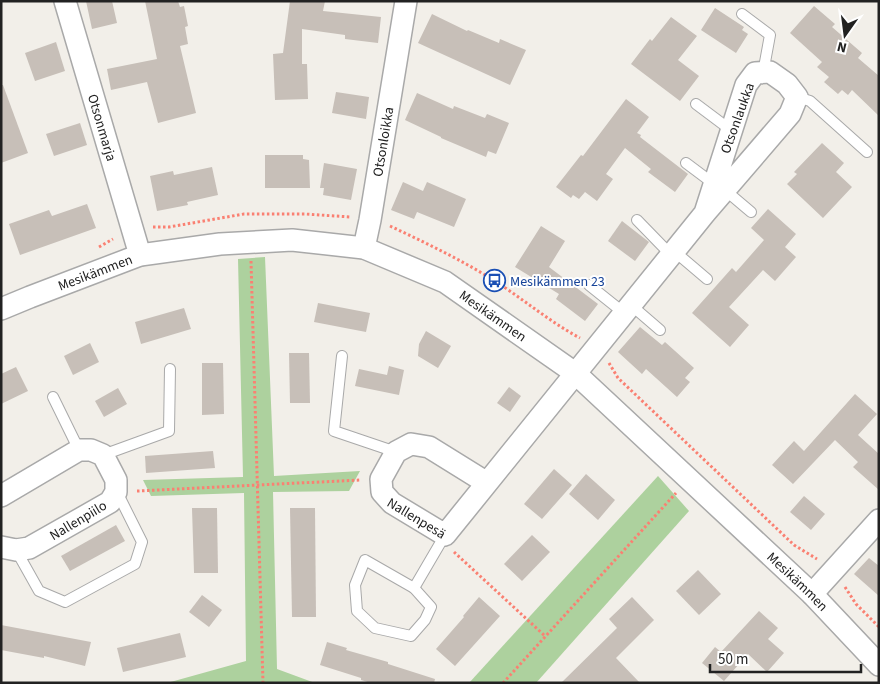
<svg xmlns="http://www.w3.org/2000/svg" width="880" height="684" font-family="'Source Sans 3',sans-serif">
<rect width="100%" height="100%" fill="#f2efe9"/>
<g fill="#add19e">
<path d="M265,257l9,219 86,-5 -11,20 -76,1 4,177 38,14h-148l79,-22 -2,-168 -93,3 -8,-16 100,-3 -5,-218z"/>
<path d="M658,476l31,35 -153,172h-67z"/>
</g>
<g fill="#c7bfb8">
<path d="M86,1h26l5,22 -25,6z"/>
<path d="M145,1h33l2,6 4,-1 4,20 -3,1 3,17 -8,2 16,67 -38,10 -11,-41 -36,8 -4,-21 50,-10z"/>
<path d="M290,1h35l-2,10 58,6 -3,26 -33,-4v-4l-43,-6v35h5l1,35 -33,1 -2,-46 10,-1z"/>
<path d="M814,6l21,18 -3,3 30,26 -4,5 21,18v40l-27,-26 -4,5 -6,-5 -4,4 -14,-12 5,-5 -12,-10 5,-5 -32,-29z"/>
<path d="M715,8l29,19 -2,3 6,4 -12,19 -35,-23z"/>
<path d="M432,14l35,17 1,-1 31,13 1,-4 26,11 -16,35 -92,-42z"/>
<path d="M671,17l26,19 -19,24 21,16 -19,25 -49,-37 19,-25 2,2z"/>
<path d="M56,42l9,29 -30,10 -10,-28z"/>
<path d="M1,85h2l25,68 -27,10z"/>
<path d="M336,92l33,5 -3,22 -34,-6z"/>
<path d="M417,93l36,16 1,-3 31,12 2,-4 22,9 -13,31 -8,-3 -2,6 -45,-19v-1l-36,-17z"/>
<path d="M626,99l23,18 -12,16 4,2 -1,2 48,37 -13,18 -27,-20 3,-3 -26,-21 -19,26 7,5 -16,22 -12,-9 -6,7 -6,-4 -2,3 -15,-11 25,-32 2,1z"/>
<path d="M80,123l7,22 -33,11 -8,-22z"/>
<path d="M822,143l22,20 -8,9 16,15 -29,31 -36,-34 10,-10 -3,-2z"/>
<path d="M265,155h38v4l6,1 1,28h-45z"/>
<path d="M324,163l33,6 -6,31 -28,-5 1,-7h-4z"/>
<path d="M212,167l6,28 -31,7 1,3 -31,6 -7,-35 23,-5 1,4z"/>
<path d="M403,182l20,9 4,-9 39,17 -12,28 -37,-15 -3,7 -23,-9z"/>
<path d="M87,204l9,24 -76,27 -11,-31 40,-14 3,6z"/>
<path d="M768,209l28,25 -11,13 11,10 -21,24 -12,-11 -34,37 20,18 -19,22 -38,-34 40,-45 4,4 28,-32 -13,-12z"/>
<path d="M622,221l27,21 -14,19 -27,-20z"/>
<path d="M541,226l24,15 -16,26 49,37 -13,17 -29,-22 3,-5 -44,-27z"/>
<path d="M318,303l52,10 -4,19 -52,-10z"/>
<path d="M184,308l7,21 -50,15 -6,-22z"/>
<path d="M640,327l22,18 3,-3 29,26 -9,10 5,4 -13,15 -31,-28 -4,5 -24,-22z"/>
<path d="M426,331l25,15 -13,22 -20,-12 1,-12z"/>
<path d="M90,343l9,19 -26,13 -9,-19z"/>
<path d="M289,353h20l1,50h-20z"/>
<path d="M202,363h21l1,51 -22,1z"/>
<path d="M389,366l15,4 -5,25 -44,-9 4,-17 28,6z"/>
<path d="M16,367l12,24 -27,13v-30z"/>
<path d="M509,387l12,9 -11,16 -13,-9z"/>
<path d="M118,388l9,16 -23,13 -9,-16z"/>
<path d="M855,394l22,20 -19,21 21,19v36l-26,-23 5,-5 -23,-22 -42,44 -21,-19 22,-24 10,10z"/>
<path d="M213,451l2,17 -69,5 -1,-17z"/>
<path d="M554,469l18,16 -30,34 -18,-15z"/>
<path d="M586,474l29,26 -17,20 -29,-26z"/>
<path d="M804,496l21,18 -14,16 -21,-18z"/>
<path d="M192,508h25l1,65h-24z"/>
<path d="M290,508h25l1,109h-24z"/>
<path d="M116,525l9,16 -55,30 -9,-15z"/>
<path d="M532,535l18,17 -28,29 -18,-17z"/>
<path d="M869,558l10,8v30l-25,-22z"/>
<path d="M698,570l23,24 -22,21 -23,-24z"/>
<path d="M202,595l20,15 -13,17 -20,-15z"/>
<path d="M479,597l21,19 -45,50 -19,-17 28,-32 -1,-1z"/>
<path d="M632,597l22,23 -38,38 24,25h-79l56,-55 -8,-9z"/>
<path d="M759,611l19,17 -10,11 16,14 -17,19 -19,-18 -24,27 -22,-18 13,-16 6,5z"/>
<path d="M1,625l90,17 -6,24 -41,-10v2l-43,-8z"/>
<path d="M180,633l6,24 -63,15 -6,-24z"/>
<path d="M327,642l20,6 -1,2 42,12v2l47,15 -1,4h-63l-10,-3v-2l-41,-13z"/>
</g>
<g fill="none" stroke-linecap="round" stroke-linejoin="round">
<defs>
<g id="lane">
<path d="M742,14l28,21 -7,38"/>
<path d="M797,97l13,4 57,51"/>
<path d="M696,104l36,27"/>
<path d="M686,163l28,21"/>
<path d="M725,190l26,22"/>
<path d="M637,220l34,35"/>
<path d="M674,251l33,28"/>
<path d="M589,285l35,28"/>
<path d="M631,305l29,25"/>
<path d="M342,356l-8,75 62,21"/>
<path d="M53,397l26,53"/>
<path d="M103,455l66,-24 1,-62"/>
<path d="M16,550l23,41 26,11 70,-38 7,-22 -25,-50"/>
<path d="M365,560l49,28 17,19 -6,13 -14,16 -36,-8 -18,-17 -2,-26z"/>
<path d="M414,588l31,-53"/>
</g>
<g id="street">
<path id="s1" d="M65,1l75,254"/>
<path id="s2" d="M364,248l6,-28 36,-219"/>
<path id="s3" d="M1,309l29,-12 110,-42 80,-11 72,-4 72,8 81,34 130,91 237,221 67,71"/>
<path id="s4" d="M487,483l-58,-36 -18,-3 -15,8 -15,27 1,13 10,11 53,32 260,-322 85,-99 7,-17 -10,-13 -17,-12 -15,1 -9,12 -41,128"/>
<path d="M1,496l78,-46h12l12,5 13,25v12l-6,10 -81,46 -13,2 -15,-3"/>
<path d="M812,594l67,-74"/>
</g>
</defs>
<use href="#lane" stroke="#a9a9a9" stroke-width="12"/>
<use href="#street" stroke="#a9a9a9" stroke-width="24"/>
<g stroke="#fa8072" stroke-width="3" stroke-dasharray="2.5 2.5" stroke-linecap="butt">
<path d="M390,226c38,18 76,36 111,59 27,18 51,38 79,53"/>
<path d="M153,227h16l75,-13h61l45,3"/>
<path d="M99,247l14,-8"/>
<path d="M251,261l12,422"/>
<path d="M609,363l9,15 176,167 23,14"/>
<path d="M137,491l223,-11"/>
<path d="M454,552l91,84"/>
<path d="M845,587l11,17 23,23"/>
<path d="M503,683l173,-190"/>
</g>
<use href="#lane" stroke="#fff" stroke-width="10"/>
<use href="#street" stroke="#fff" stroke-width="21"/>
</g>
<defs>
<symbol id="bus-ring" viewBox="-11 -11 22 22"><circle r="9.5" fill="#fff" stroke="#1a4fb4" stroke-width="1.5"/><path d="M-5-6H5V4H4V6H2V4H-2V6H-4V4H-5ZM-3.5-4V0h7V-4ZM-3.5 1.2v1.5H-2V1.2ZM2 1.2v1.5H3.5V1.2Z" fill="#1a4fb4"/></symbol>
</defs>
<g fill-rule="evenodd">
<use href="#bus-ring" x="482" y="268" width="25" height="25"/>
</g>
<g text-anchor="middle" stroke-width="4" stroke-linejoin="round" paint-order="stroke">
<g font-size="14" fill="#222" stroke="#fff">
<text transform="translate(737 118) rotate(-70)" y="5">Otsonlaukka</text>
<text dy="5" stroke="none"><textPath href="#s1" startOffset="132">Otsonmarja</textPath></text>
<text dy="5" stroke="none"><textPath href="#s2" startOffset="108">Otsonloikka</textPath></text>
<text dy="5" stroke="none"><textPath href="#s3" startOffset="101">Mesikämmen</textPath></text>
<text dy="5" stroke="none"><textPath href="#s3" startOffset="521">Mesikämmen</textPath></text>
<text dy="5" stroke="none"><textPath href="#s4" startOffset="191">Nallenpesä</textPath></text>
<text transform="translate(78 520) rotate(-31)" y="5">Nallenpiilo</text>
<text dy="5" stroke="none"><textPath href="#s3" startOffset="926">Mesikämmen</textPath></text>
</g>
<g font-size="14" fill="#164399" stroke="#fff" text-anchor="start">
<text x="510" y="286">Mesikämmen 23</text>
</g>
</g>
<rect width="880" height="684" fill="none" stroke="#222222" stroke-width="5"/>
<g transform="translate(845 35) rotate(194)" stroke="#ffffff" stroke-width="4" paint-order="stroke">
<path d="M0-4L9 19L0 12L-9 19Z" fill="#222222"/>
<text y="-8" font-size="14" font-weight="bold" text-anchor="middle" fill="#222222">N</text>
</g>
<path d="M710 664v8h151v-8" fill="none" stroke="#222222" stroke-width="2.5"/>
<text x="718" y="664" font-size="15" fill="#222222" stroke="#ffffff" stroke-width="4" paint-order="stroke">50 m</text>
</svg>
